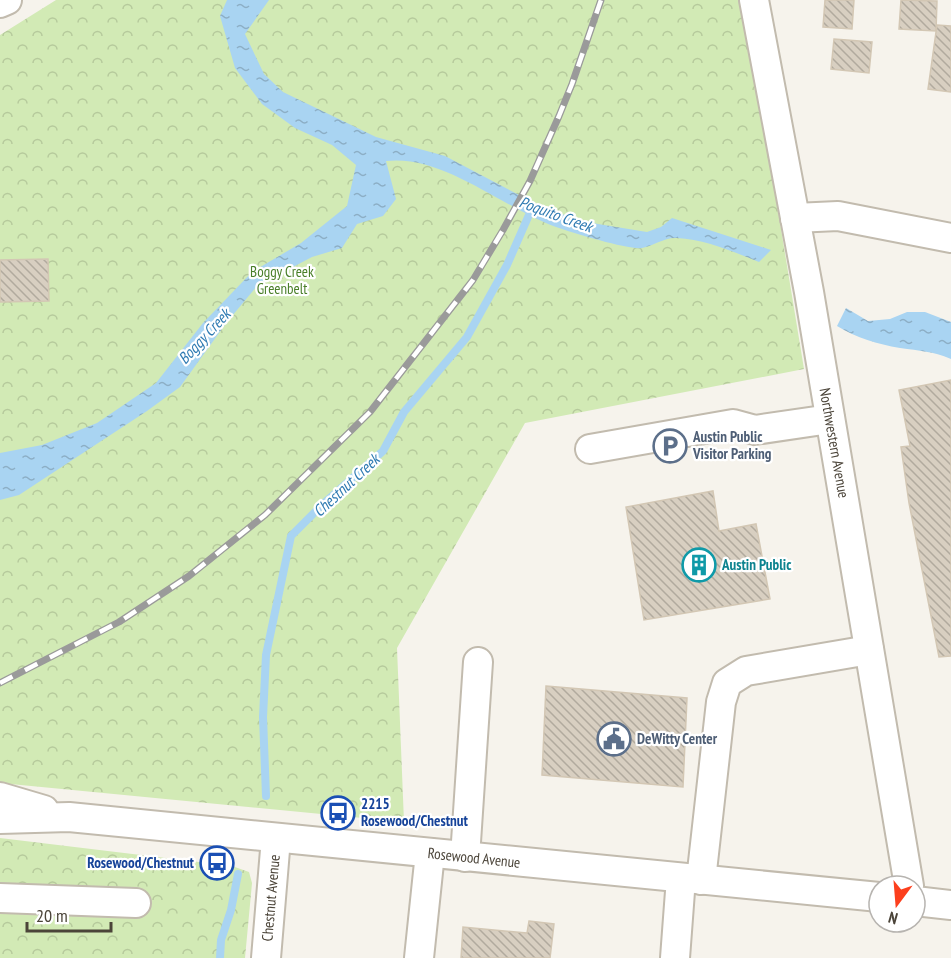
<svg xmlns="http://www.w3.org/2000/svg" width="951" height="958" font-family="'PT Sans Narrow',sans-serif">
<defs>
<pattern id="forest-crowns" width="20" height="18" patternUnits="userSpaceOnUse" patternTransform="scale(1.5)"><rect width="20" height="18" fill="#d2eab5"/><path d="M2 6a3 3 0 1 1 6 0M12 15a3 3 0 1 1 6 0" fill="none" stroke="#b6ca9c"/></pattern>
<pattern id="water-ripples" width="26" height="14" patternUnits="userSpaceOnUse" patternTransform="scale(1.5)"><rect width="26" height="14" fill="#a9d4f2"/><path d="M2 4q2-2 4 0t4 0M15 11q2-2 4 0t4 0" fill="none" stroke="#8caec5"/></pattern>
<pattern id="building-back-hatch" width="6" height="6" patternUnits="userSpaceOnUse" patternTransform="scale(1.5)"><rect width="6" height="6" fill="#d8cfc1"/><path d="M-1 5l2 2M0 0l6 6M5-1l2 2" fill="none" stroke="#b1aa9e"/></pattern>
</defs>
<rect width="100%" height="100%" fill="#f6f3ec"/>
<g fill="url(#forest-crowns)">
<path d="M56,0h685l18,95 45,274 -279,54 -128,225 7,174 -404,-39v-748z"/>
<path d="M0,838l232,28 17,6 3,11 -7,75h-245z"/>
</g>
<g fill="url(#water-ripples)">
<path d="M227,0h42l-24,34 19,40 19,18 93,45 69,19 95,50 33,12 25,6 49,8 14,-5 11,-9 99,32 -12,12c-25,-10 -55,-23 -82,-24 -12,-1 -24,8 -35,10 -13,2 -65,-14 -80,-19 -55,-17 -116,-75 -176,-68l10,38 -13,17 -26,8 -15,24 -30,9 -55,29 -30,36 -47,65 -33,24 -128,84 -19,5v-47l42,-8 55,-22 59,-40 47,-60 49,-51 49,-29 46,-37 9,-41 -24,-20 -37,-17 -33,-24 -27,-36 -15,-52z"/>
<path d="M846,308l22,13 22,-2 17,-7h18l26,10v37c-19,-8 -31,-8 -51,-11 -23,-4 -43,-10 -63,-22z"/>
</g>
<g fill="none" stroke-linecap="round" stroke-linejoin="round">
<g stroke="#a9d4f2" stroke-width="8">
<path d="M266,796l-3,-79 3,-62 25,-119 31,-31 61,-54 21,-39 63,-75 40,-72 25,-57"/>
<path d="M220,958l1,-18 10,-30 7,-36"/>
</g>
</g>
<g fill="url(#building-back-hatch)" stroke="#d3c7b4" stroke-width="1.5">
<path d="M825,0h29l-2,29 -29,-2z"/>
<path d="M901,0l36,1 -1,30 -37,-2z"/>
<path d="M937,25l14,1v66l-23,-3z"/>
<path d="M834,39l38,3 -3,31 -38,-4z"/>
<path d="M48,259l1,42 -49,1v-42z"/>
<path d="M951,380v276l-12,1 -30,-154 -8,-56 9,-1 -11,-56z"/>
<path d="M713,491l6,40 37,-7 14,75 -126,21 -18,-113z"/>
<path d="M546,686l141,12 -4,89 -141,-12z"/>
<path d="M529,921l25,3 -4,34h-89l2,-31 64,6z"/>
</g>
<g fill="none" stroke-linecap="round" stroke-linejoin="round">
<defs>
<g id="minor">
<path d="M754,0l55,292 100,594"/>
<path d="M0,3l7,-3"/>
<path d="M795,218l43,-2 113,22"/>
<path d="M590,449l143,-25 22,6 75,-11"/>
<path d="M0,797l44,13"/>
<path d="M0,819l69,-2 810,80"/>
<path d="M465,857l13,-195"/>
<path d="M701,880l20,-178 6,-19 19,-12 123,-21"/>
<path d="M0,898l136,5"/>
<path d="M915,901l36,4"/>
<path d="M266,958l10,-120"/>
<path d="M419,958l11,-105"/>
<path d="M675,958l6,-80"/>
</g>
</defs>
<use href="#minor" stroke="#c2bbae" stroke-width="32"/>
<use href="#minor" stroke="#fff" stroke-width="28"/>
<defs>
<path id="rail" d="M0,683l119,-61 70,-46 76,-61 105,-103 103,-132 30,-50 27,-49 29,-65 13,-32 29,-84"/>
</defs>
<use href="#rail" stroke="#9a9a9a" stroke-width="7"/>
<use href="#rail" stroke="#fff" stroke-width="4.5" stroke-dasharray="14" stroke-linecap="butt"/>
</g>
<defs>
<symbol id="parking-ring" viewBox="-11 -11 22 22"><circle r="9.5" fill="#fff" stroke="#5c6f8a" stroke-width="1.5"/><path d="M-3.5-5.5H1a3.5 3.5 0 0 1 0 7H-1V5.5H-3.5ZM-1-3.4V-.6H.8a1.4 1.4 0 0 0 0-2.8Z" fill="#5c6f8a"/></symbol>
<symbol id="building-ring" viewBox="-11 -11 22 22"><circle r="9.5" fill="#fff" stroke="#0f9aa8" stroke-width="1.5"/><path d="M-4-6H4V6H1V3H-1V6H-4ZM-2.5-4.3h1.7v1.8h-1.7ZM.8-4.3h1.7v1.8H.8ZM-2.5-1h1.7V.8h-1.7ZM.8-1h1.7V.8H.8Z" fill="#0f9aa8"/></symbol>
<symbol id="civic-ring" viewBox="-11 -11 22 22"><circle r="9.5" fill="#fff" stroke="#5c6f8a" stroke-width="1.5"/><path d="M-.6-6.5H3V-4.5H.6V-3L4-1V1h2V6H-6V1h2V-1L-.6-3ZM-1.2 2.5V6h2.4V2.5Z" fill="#5c6f8a"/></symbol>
<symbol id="bus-ring" viewBox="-11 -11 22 22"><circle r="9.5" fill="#fff" stroke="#1a4fb4" stroke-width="1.5"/><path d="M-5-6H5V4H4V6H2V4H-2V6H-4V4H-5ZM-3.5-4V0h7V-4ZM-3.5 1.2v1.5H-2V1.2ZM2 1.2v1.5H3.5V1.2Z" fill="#1a4fb4"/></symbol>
</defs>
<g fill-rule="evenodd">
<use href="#parking-ring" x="651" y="427" width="38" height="38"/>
<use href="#building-ring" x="680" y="546" width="38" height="38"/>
<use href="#civic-ring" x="595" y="720" width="38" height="38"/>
<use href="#bus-ring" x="319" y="794" width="38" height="38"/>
<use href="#bus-ring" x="198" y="844" width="38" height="38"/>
</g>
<g text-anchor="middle" stroke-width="4.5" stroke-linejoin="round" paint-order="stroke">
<g font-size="15" fill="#4a7f2a" stroke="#fff">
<text x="282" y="277">Boggy Creek<tspan x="282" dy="17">Greenbelt</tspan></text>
</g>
<g font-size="15" font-weight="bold" fill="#4e5e75" stroke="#fff" text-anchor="start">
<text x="693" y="442">Austin Public<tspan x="693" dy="17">Visitor Parking</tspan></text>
<text x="637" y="744">DeWitty Center</text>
</g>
<g font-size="15" fill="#4b4439" stroke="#fff">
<text transform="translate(834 443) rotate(80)" y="5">Northwestern Avenue</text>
<text transform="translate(474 858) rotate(6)" y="5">Rosewood Avenue</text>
<text transform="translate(271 898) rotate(-85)" y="5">Chestnut Avenue</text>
</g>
<g font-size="15" font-weight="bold" fill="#0d838f" stroke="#fff" text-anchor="start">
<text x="722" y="570">Austin Public</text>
</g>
<g font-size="15" font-weight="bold" fill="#164399" stroke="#fff" text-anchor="start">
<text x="361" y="809">2215<tspan x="361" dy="17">Rosewood/Chestnut</tspan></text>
<text x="194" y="868" text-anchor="end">Rosewood/Chestnut</text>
</g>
<g font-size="16" font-style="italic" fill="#2e7ab2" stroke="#fff">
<text transform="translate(556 214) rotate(20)" y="6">Poquito Creek</text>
<text transform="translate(204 336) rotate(-47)" y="6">Boggy Creek</text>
<text transform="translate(346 485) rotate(-43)" y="6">Chestnut Creek</text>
</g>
</g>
<g transform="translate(897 904) rotate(196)"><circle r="28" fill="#ffffff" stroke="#b7b4b0" stroke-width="1.5"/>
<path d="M0-4.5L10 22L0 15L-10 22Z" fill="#fc3f1d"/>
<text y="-9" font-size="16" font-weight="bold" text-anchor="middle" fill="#4b4439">N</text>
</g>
<path d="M27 922v9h84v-9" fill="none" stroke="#4b4439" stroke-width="3"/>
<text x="36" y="922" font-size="18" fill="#4b4439" stroke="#ffffff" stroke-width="4.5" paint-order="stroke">20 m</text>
</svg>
